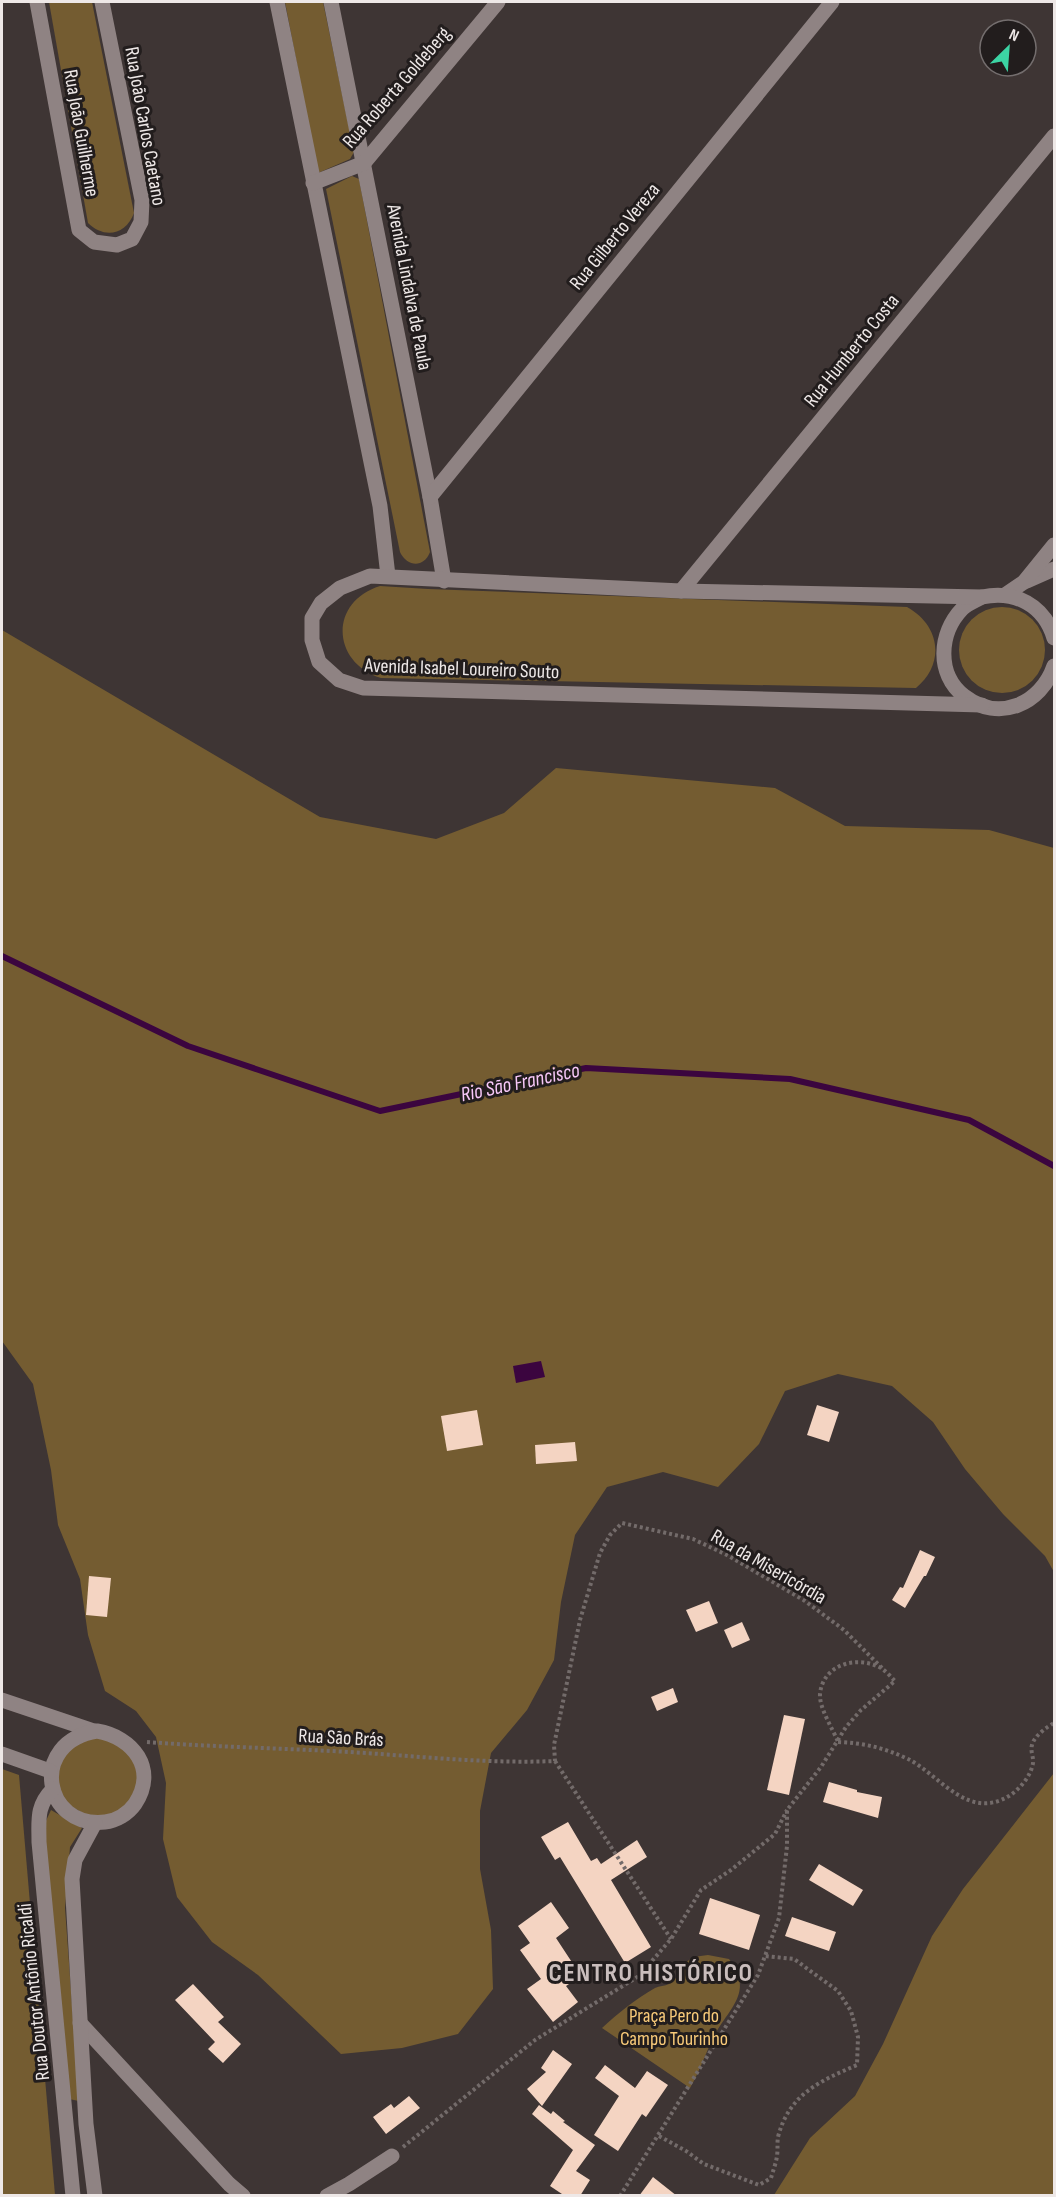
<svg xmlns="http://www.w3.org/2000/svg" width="1056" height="2197" font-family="'Sofia Sans Condensed',sans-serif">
<rect width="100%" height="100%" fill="#3e3534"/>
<g fill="#745c31">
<path d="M49,2h43l42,211c-8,22 -30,26 -46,10z"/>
<path d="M285,2h38l31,150 -4,7 -32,14z"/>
<path d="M352,176l7,3 71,373c-6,16 -23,15 -30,0l-74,-363z"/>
<path d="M380,586l48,3 479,18c34,19 38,57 9,81l-535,-10c-50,-16 -52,-76 -1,-92z"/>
<circle cx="1002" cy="650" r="43"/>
<path d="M2,630l318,187 116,22 68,-26 52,-45 219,20 70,38 144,4 65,18v724l-9,-16 -42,-42 -38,-45 -32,-47 -41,-36 -54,-12 -53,17 -26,53 -41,43 -55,-15 -56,15 -32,48 -14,67 -7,58 -27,50 -36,43 -11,58v58l11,61 2,59 -35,45 -56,14 -61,6 -83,-79 -46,-33 -35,-45 -14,-58 3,-56 -10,-46 -20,-26 -31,-20 -17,-56 -8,-56 -22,-54 -7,-55 -18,-86 -31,-43z"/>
<path d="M98,1735c36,18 41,17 39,60l-18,18 -25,6 -29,-16 -11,-29 17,-30z"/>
<path d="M2,1769l17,6 36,420h-53z"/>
<path d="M1054,1773v422h-280l36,-57 45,-42 28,-52 49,-108 31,-47z"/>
<path d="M51,1810l31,18 -12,19 -5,61 14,193 -10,-2 -24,-247v-29z"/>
<path d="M708,1955l21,4c23,30 5,45 -11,70 -10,17 -17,40 -28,59l-88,-60c16,-15 34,-29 53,-40 4,-2 10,-2 14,-4 19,-12 6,-26 39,-29z"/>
</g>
<path fill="#3b053f" d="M541,1361l4,16 -29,6 -3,-17z"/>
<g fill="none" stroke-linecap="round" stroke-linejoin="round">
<path stroke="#3b053f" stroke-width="6" d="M2,956l186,90 192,65 206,-43 204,11 179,41 85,46"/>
</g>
<g fill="#f4d4c2">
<path d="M817,1405l22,7 -10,30 -22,-7z"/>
<path d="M477,1410l6,35 -36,6 -6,-35z"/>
<path d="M575,1442l2,19 -41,3 -1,-19z"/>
<path d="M920,1550l15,7 -9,19h-2l-19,32 -13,-8 8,-13 3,1z"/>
<path d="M89,1576l22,2 -4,39 -21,-2z"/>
<path d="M709,1601l9,22 -22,9 -10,-22z"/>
<path d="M742,1622l8,18 -18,8 -8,-18z"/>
<path d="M673,1688l5,14 -21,9 -6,-14z"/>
<path d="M784,1715l21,4 -16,76 -22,-5z"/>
<path d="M829,1782l28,8v2l25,5 -4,21 -55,-16z"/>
<path d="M568,1822l23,39 6,-3 4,6 36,-24 10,17 -36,23 40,67 -26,16 -65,-106 -5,3 -14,-23z"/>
<path d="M819,1864l44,26 -10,16 -44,-26z"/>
<path d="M710,1898l50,17 -11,35 -50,-16z"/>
<path d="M551,1902l18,26 -13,10 25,38 -15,10 12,16 -25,20 -26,-33 14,-10 -21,-29 10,-7 -12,-17z"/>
<path d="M792,1917l44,15 -7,19 -44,-15z"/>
<path d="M193,1984l31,33 -6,5 23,22 -18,19 -15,-14 7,-7 -40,-42z"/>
<path d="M553,2050l19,14 -30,42 -15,-17 19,-17 -5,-4z"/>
<path d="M605,2065l30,23 12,-17 21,14 -22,32 -4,-3 -24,37 -24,-16 25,-39 -24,-18z"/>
<path d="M409,2096l11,12 -34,26 -13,-17 18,-13 3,4z"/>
<path d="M539,2105l12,9 2,-3 12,10 -2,1 32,23 -19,26 14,9 -10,16h-15l-15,-10 23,-36 -41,-36z"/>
<path d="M653,2177l24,19h-38z"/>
</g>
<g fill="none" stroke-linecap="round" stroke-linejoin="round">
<g stroke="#736b6a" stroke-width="4" stroke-dasharray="3 3" stroke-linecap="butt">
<path d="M147,1742c67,5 134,6 202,10 69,4 137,12 206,9l-1,-16 26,-125 20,-67 10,-18 12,-12 71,16 34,16 78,46 39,29 38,38"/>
<path d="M838,1742c26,1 47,6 70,17 32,16 59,62 101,37 11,-7 22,-20 24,-33 1,-5 -3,-12 -1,-18 2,-9 15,-18 22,-22"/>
<path d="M555,1761l116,178"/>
<path d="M659,2136l27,15 18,13 55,21 12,-7c2,-7 5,-15 6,-22 1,-7 0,-13 1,-19 11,-43 42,-56 79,-72l1,-28 -7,-26 -13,-20 -44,-32 -29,-3"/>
<path d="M403,2147l132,-107 104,-64 32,-37 30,-49 30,-20 44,-36 12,-24"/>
<path d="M620,2196l138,-221 21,-57 8,-72v-36l34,-43 25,-40 15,-17 34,-29c-4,-4 -9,-10 -14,-13 -24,-13 -58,-4 -61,26 -1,14 13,35 18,48"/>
</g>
<g stroke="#8f8383" stroke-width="15">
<path d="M37,2l42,228 15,12 23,3 15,-6 9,-17 1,-22 -40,-198"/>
<path d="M277,2l103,504 8,70"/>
<path d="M331,2l99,495 14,84"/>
<path d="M313,183l51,-20 134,-161"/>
<path d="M430,497l402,-495"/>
<path d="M1027,581l27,-12"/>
<path d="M681,591l373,-455"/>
<path d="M1005,595l19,-13 30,-37"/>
<path d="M982,597c-7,4 -15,7 -20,12 -23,24 -26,65 2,87 35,27 77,8 90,-30"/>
<path d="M982,705l-619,-17 -24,-8 -20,-18 -7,-22v-22l9,-15 19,-15 30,-12 311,15 301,6c33,-7 62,8 72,41"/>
<path d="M2,1700l92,31"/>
<path d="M97,1731c36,6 61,38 38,73 -7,10 -19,17 -30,18 -62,7 -77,-80 -8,-91z"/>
<path d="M2,1754l48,17"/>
<path d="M53,1789c-17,17 -14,31 -14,53l34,354"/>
<path d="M80,2023l149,161 14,12"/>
<path d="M95,2196l-9,-72 -14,-245 3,-19 20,-37"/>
<path d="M327,2196l22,-12 43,-28"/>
</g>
</g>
<g text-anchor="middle" stroke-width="6" stroke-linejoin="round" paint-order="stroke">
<g font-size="20" fill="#eee8e7" stroke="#221d1d">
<text transform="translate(396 87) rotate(-49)" y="7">Rua Roberta Goldeberg</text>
<text transform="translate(146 126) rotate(80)" y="7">Rua João Carlos Caetano</text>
<text transform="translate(82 133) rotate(80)" y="7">Rua João Guilherme</text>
<text transform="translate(614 236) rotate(-51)" y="7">Rua Gilberto Vereza</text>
<text transform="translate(410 287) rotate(79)" y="7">Avenida Lindalva de Paula</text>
<text transform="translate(851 350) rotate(-51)" y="7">Rua Humberto Costa</text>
<text transform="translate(462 668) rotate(2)" y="7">Avenida Isabel Loureiro Souto</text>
<text transform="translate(769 1566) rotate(30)" y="7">Rua da Misericórdia</text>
<text transform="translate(341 1737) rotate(3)" y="7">Rua São Brás</text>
<text transform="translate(33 1992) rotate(-96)" y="7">Rua Doutor Antônio Ricaldi</text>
</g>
<g font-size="20" fill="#f8ca79" stroke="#221d1d">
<text x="674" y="2022">Praça Pero do<tspan x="674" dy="23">Campo Tourinho</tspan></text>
</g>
<g font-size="21" font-style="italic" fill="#f8c8f9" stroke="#221d1d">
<text transform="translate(520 1082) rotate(-12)" y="7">Rio São Francisco</text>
</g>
<g font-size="26" font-weight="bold" letter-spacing="1.5" fill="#c9bdbc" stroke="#221d1d">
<text x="651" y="1981">CENTRO HISTÓRICO</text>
</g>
</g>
<rect width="1056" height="2197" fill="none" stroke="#eee8e7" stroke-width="6"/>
<g transform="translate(1008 48) rotate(25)"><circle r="28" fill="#221d1d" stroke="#746e6e" stroke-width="1.5"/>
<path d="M0-4.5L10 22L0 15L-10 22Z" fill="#3cd4a4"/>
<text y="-9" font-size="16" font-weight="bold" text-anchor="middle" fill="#eee8e7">N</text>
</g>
</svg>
